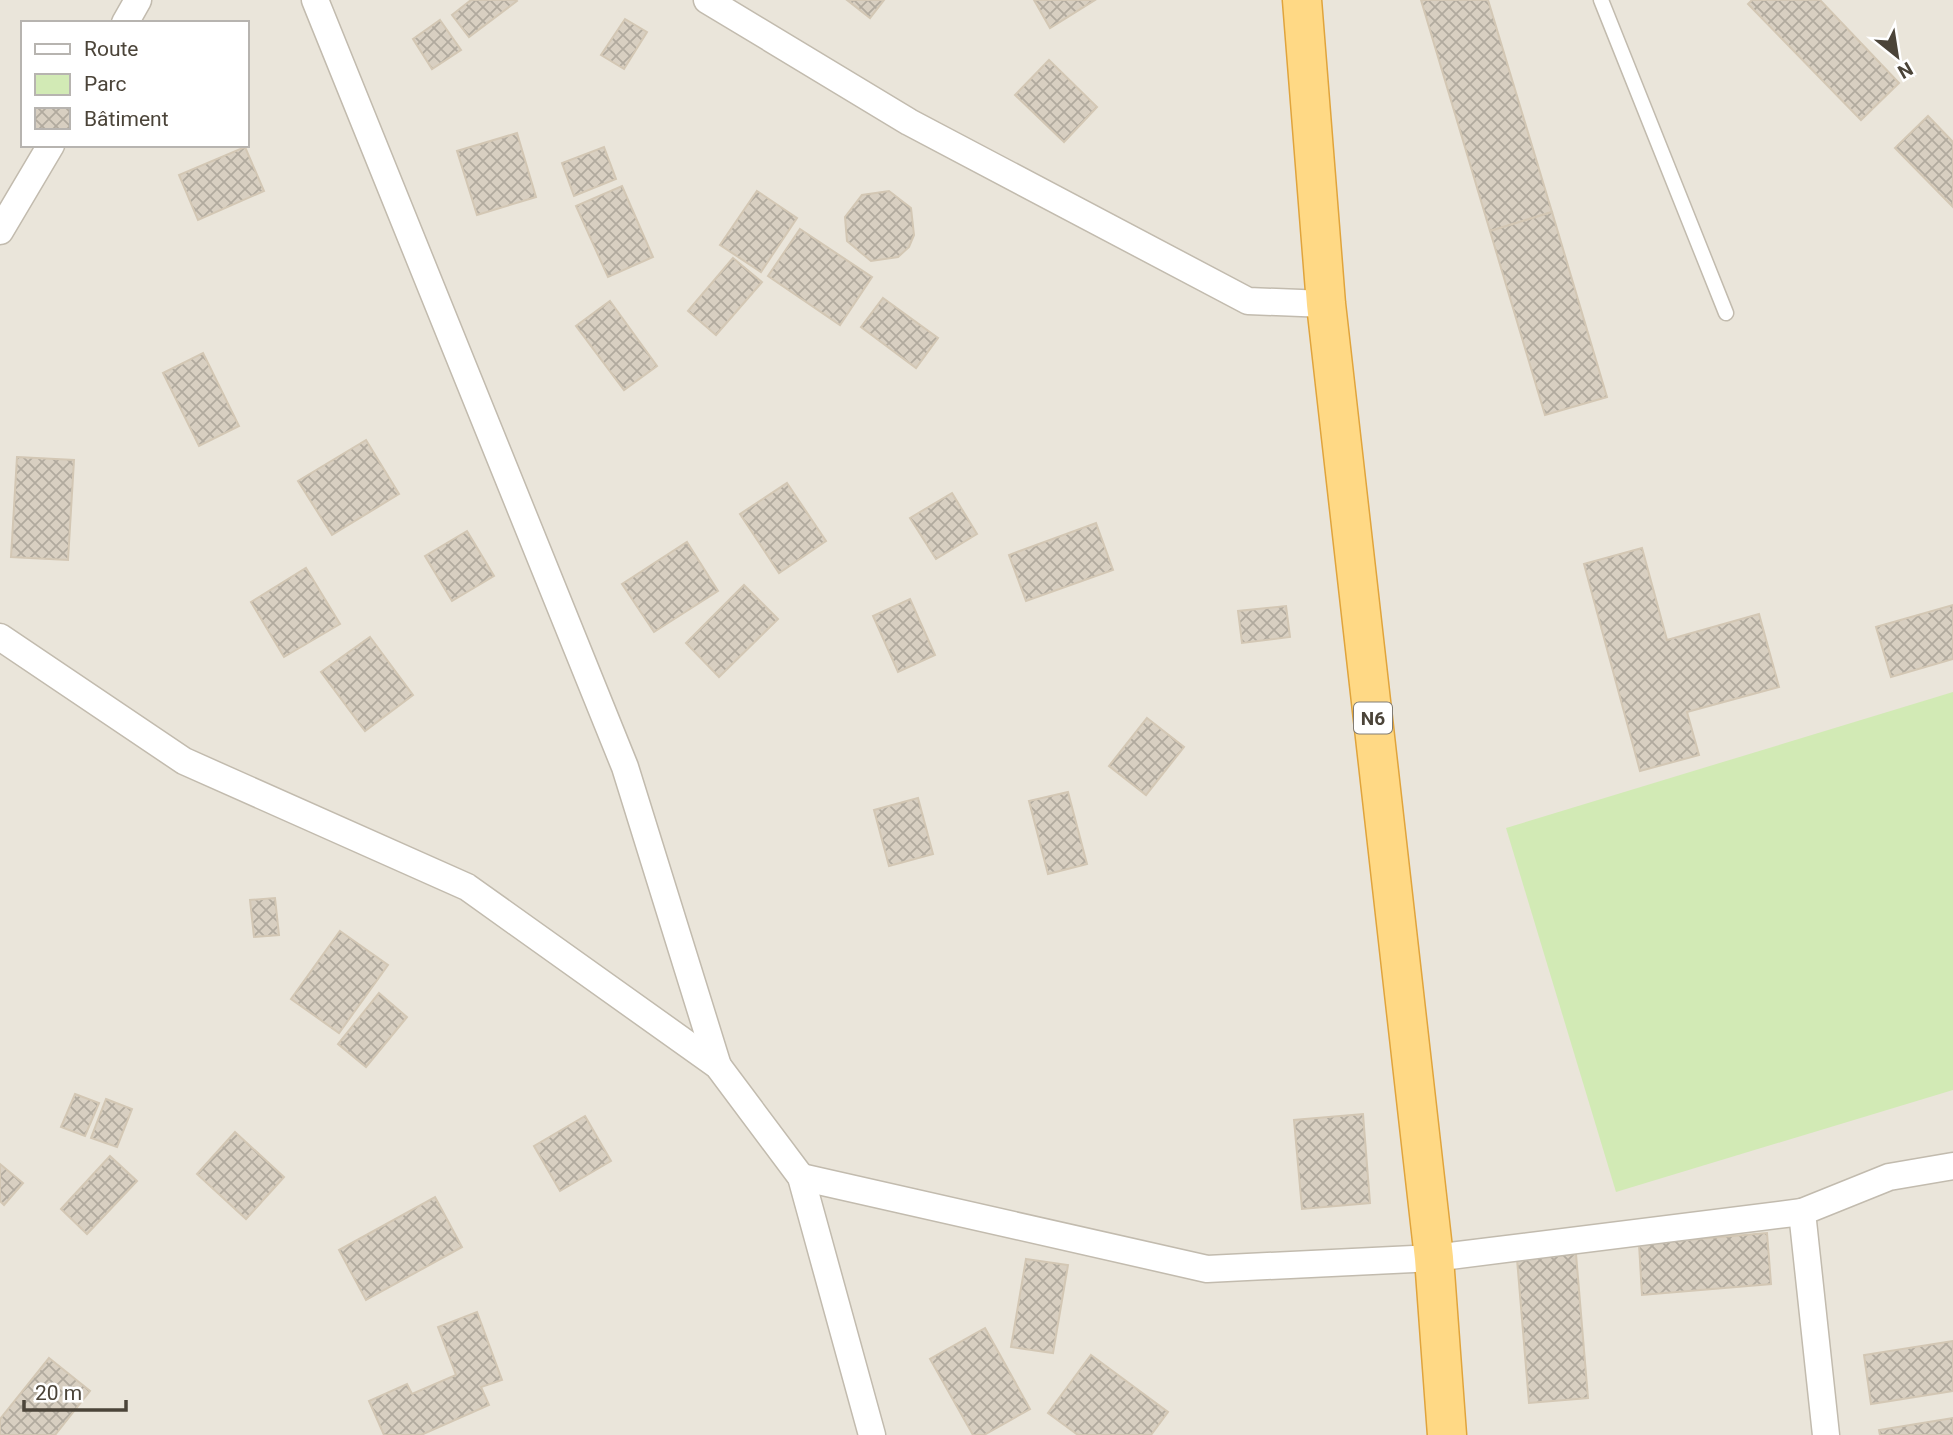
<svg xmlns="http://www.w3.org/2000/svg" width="1953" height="1435" font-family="Roboto,sans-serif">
<defs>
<pattern id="building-cross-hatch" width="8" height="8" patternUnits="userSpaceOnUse" patternTransform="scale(1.75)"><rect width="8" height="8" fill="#d8cfc1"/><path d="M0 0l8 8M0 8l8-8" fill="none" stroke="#b1aa9e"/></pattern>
</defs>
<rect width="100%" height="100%" fill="#f6f3ec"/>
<path fill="#eae5da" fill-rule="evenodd" d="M0,0h1953v1435h-1953zM23,23h224v122h-224z"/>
<path fill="#d2eab5" d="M1953,692v398l-337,102 -110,-364z"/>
<g fill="url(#building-cross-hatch)" stroke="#d3c7b4" stroke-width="2">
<path d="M471,0h45l1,1 -48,36 -17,-22z"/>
<path d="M847,0h37l-14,18z"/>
<path d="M1034,0h61l-45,28z"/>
<path d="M1421,0h67l64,212 -62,19z"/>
<path d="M1752,0h68l79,83 -38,37 -113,-116z"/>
<path d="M625,19l22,13 -23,37 -23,-14z"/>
<path d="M440,20l21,30 -29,19 -19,-30z"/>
<path d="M1049,60l48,47 -33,35 -49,-47z"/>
<path d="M1928,116l25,26v65l-58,-59z"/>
<path d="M517,133l19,64 -59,18 -20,-64z"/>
<path d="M245,147l19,44 -66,29 -19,-45z"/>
<path d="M604,147l12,32 -42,17 -12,-33z"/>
<path d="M622,186l31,71 -45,20 -32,-71z"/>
<path d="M757,191l40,27 -36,54 -41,-27z"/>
<path d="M889,191l22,17 3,27 -5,12 -11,10 -27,4 -24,-20 -2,-24 17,-22z"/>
<path d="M1552,212l55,185 -62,18 -55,-184z"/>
<path d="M800,229l72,48 -32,48 -72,-49z"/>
<path d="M733,258l29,24 -46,53 -28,-24z"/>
<path d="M883,298l55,40 -22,30 -55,-41z"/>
<path d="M610,301l47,65 -33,24 -48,-64z"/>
<path d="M203,353l36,73 -40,20 -36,-73z"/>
<path d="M366,440l33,54 -67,41 -34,-54z"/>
<path d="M17,457l57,3 -6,100 -57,-3z"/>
<path d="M787,483l39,58 -47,32 -39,-59z"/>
<path d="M952,493l25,41 -41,25 -26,-41z"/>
<path d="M1096,523l17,47 -87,31 -17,-46z"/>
<path d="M467,531l27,45 -42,25 -27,-45z"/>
<path d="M687,542l31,49 -64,41 -32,-48z"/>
<path d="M1642,548l25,92 92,-26 20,73 -92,25 12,43 -59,16 -56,-207z"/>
<path d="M306,568l34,56 -56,33 -33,-55z"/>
<path d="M744,585l34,34 -59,58 -33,-34z"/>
<path d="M910,599l25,56 -37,17 -25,-56z"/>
<path d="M1953,605v54l-62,18 -15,-50z"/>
<path d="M1286,606l4,31 -48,6 -4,-32z"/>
<path d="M370,637l43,58 -48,36 -44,-59z"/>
<path d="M1147,718l37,29 -38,48 -37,-29z"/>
<path d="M1068,792l19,72 -39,10 -19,-73z"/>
<path d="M918,798l15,56 -44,12 -15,-56z"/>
<path d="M275,898l4,37 -25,2 -4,-37z"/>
<path d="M340,931l48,34 -49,68 -48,-34z"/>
<path d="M379,993l28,24 -41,50 -28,-23z"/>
<path d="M75,1094l24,9 -14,33 -24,-9z"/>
<path d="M106,1099l26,10 -15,38 -26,-9z"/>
<path d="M1363,1114l7,89 -68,6 -8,-89z"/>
<path d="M585,1116l26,45 -51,30 -26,-45z"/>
<path d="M235,1132l49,45 -38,42 -49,-45z"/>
<path d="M110,1156l27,25 -50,53 -26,-25z"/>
<path d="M0,1164l23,19 -19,22 -4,-4z"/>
<path d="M435,1197l27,50 -96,53 -27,-50z"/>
<path d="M1767,1233l4,51 -129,11 -3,-51z"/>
<path d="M1576,1254l12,144 -59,5 -12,-144z"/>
<path d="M1026,1259l42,6 -15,88 -42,-6z"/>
<path d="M477,1312l25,68 -21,7 8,18 -68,30h-37l-15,-34 38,-17 5,10 44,-19 -18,-48z"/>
<path d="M985,1328l45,81 -46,26h-11l-43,-76z"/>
<path d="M1953,1341v50l-82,13 -7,-49z"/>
<path d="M1091,1355l77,57 -17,23h-73l-30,-22z"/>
<path d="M49,1358l41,33 -35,44h-55v-16z"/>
<path d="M1953,1418v17h-73l-1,-5z"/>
</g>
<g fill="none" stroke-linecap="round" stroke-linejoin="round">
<defs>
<path id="service" d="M1601,0l125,313"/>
<g id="minor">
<path d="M315,0l310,767 93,299"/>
<path d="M707,0l202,122 339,179 78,3"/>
<path d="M125,23l13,-23"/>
<path d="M0,231l51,-86"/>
<path d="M0,637l184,124 283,126 251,179 83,111 71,258"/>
<path d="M801,1177l406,92 227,-11 368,-46"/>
<path d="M1826,1435l-24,-223 87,-35 64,-11"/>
</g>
<path id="trunk" d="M1302,0l24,304 108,954 13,177"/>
</defs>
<use href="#service" stroke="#c2bbae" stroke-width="17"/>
<use href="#minor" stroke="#c2bbae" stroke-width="29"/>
<use href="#trunk" stroke="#e0a43c" stroke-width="41"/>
<use href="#service" stroke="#fff" stroke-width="14"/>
<use href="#minor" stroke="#fff" stroke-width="26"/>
<use href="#trunk" stroke="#ffd985" stroke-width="38"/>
</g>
<g text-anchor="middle" stroke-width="6" stroke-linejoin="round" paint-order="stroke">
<rect fill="#fff" stroke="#817c74" stroke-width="2" x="1354" y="702.5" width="38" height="31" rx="5"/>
<g font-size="19" font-weight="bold" fill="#4b4439">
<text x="1373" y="725">N6</text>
</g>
</g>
<rect x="21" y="21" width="228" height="126" fill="#ffffff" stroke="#b7b4b0" stroke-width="2"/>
<rect x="35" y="44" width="35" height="10" fill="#ffffff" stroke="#b7b4b0" stroke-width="2"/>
<text x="84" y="56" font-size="21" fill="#4b4439">Route</text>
<rect x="35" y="74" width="35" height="21" fill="#d2eab5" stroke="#b7b4b0" stroke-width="2"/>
<text x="84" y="91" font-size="21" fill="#4b4439">Parc</text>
<rect x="35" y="108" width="35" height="21" fill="url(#building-cross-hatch)" stroke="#b7b4b0" stroke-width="2"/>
<text x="84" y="126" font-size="21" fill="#4b4439">Bâtiment</text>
<g transform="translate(1897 56) rotate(150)" stroke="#ffffff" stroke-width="5" paint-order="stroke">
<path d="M0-5L12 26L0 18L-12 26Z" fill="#4b4439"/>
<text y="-10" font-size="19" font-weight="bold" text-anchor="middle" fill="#4b4439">N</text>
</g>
<path d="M24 1400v10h102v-10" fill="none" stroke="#4b4439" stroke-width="3.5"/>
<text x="35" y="1400" font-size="21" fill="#4b4439" stroke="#ffffff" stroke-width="5" paint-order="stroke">20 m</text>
</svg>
